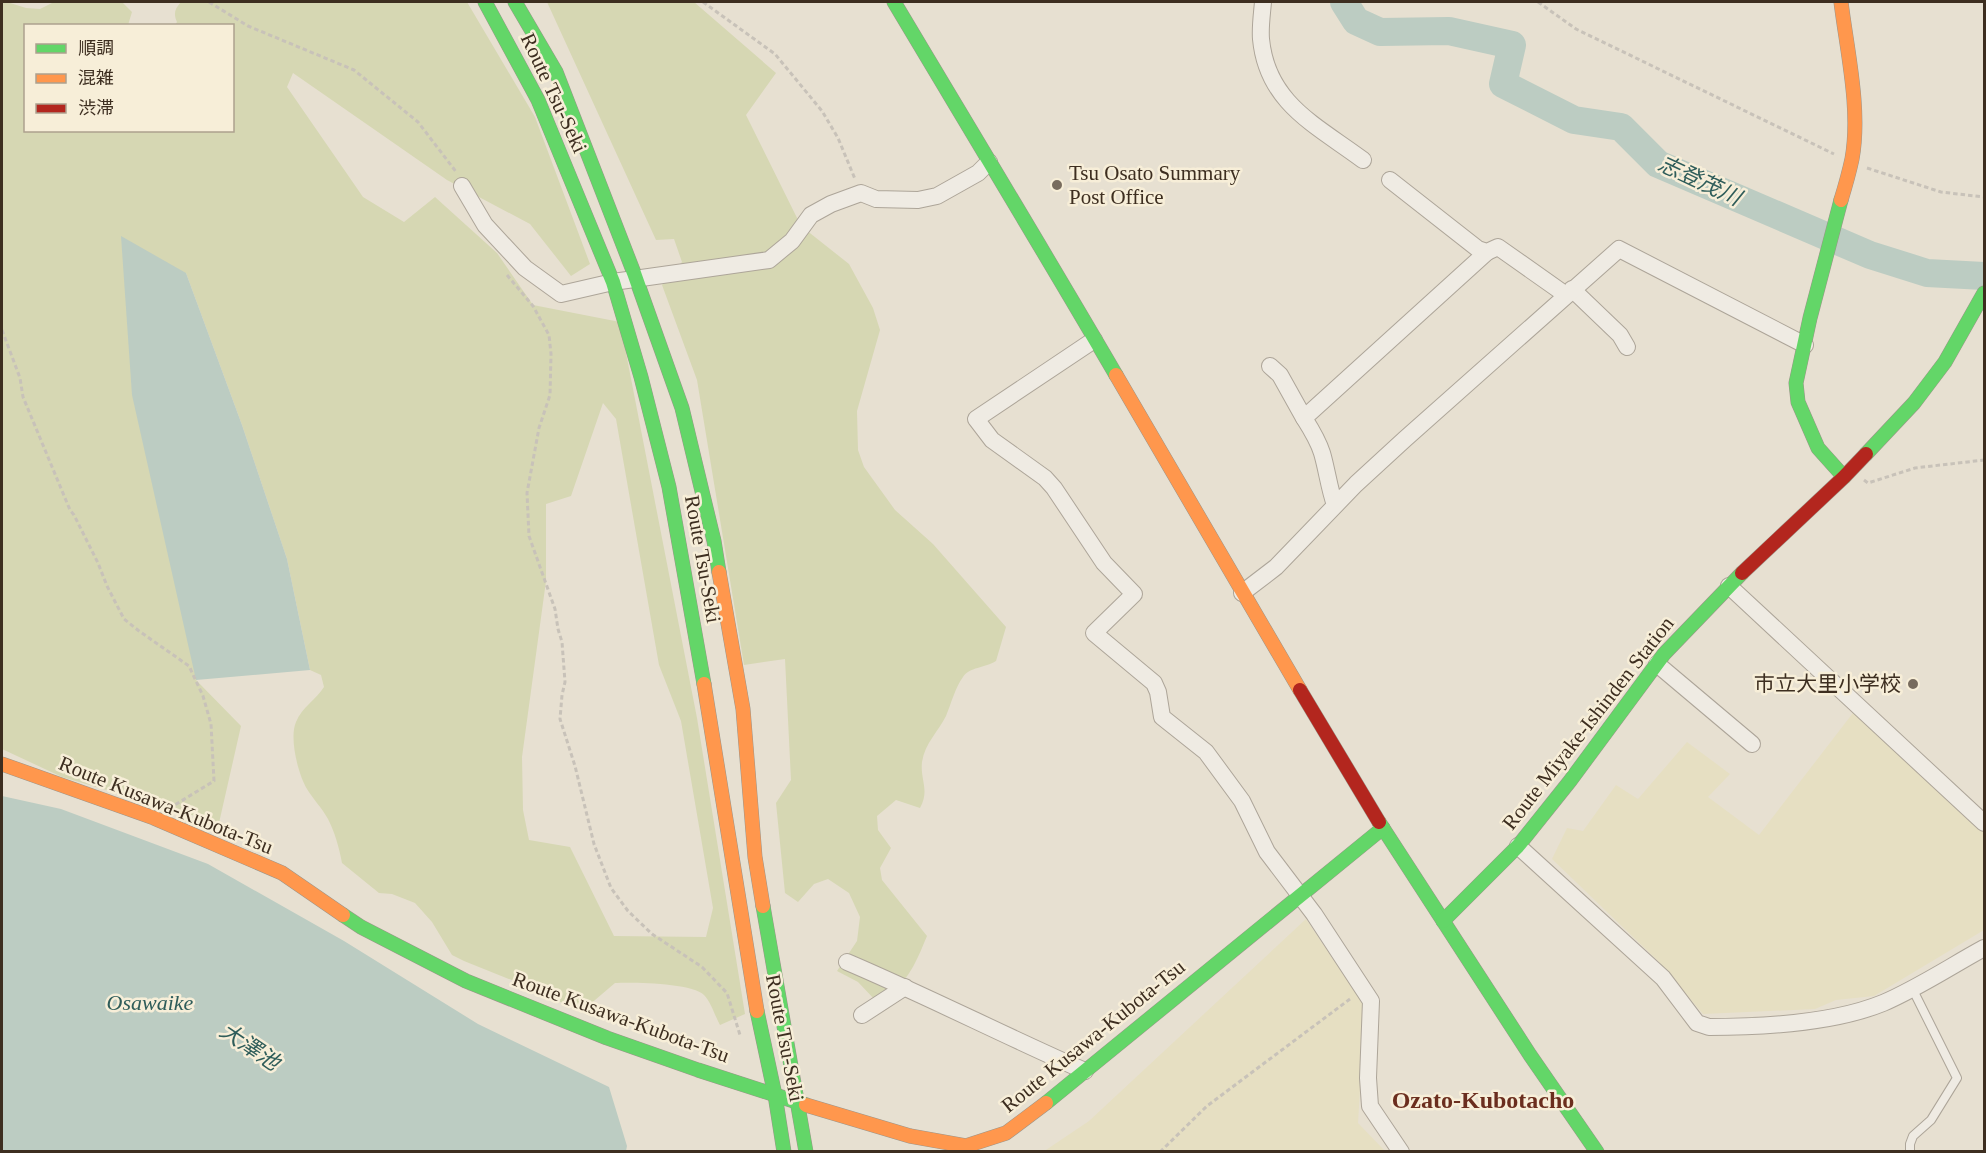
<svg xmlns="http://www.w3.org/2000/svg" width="1986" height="1153" font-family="'Times New Roman','Noto Sans JP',serif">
<rect width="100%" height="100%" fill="#e7e0d1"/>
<g fill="#e6dfc2">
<path d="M1856,709l128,121v100l-110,66 -38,4 -21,9 -112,5 -45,-53 -106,-102 15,-31 16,3 33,-46 22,14 49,-57 43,32 -22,23 51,38z"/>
<path d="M1306,919l59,88 -7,116 27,28 -342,1 46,-31z"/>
</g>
<g fill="#d6d7b3" fill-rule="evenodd">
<path d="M2,2h5l19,6 14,1 14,-7h68l10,10 -4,13 -102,1v104h206v-104l-57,-1 2,-3c-4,-9 -2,-13 4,-20h286l68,115 55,147 -19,12 -41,-52 -83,-44 -154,-107 -6,14 76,110 41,25 31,-25 62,56 36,52 87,17 77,396 48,296 -25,11c-5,-9 -9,-23 -16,-30 -11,-12 -72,-13 -89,-12l-27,23 -13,1 -24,-8 -12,-8 -75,-30 -12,-6 -20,-33 -17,-19 -23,-9 -13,-1 -37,-30c-3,-16 -7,-30 -14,-44 -6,-11 -15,-20 -21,-30 -9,-15 -18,-51 -11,-67 6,-15 20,-22 28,-35l-3,-12 -11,-5 -23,-111 -45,-134 -56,-152 10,407 45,46 -22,97 -157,-46 -60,-28zM603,403l13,16 43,246 22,56 32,187 -7,29 -92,-1 -44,-89 -41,-7 -6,-30 -1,-53 24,-176v-77l25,-8z"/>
<path d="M547,2h147l82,71 -30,42 55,111 48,38 24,44 7,22 -23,81 1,39 6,17 31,43 38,34 73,83 -10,34c-11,7 -27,6 -33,16 -8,11 -12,27 -17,39 -8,16 -21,27 -24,46 -2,18 8,28 -2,46l-24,-8 -19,16 1,14 13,18 -11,20 2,12 45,56c-12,29 -21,52 -51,65l-18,-19 -21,-11 20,-30 3,-24 -11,-24 -21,-14 -14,5 -16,18 -13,-9 -9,-90 15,-23 -6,-121 -41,6 -47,-285 -35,-95 20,-23 -8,-23 -18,1z"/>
</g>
<g fill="#bcccc2">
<path d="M121,236l65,37 56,152 45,134 23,111 -114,10 -64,-285z"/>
<path d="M2,796l59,13 147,55 136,77 134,83 131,63 18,59 -1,5h-624z"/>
</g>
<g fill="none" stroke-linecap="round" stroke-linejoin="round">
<path stroke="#bcccc2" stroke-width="28" d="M1344,2l12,19 24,11 69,-1 63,14 -9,39 71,36 47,7 37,37 212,91 57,18 57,3"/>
<defs>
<path id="lane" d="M1910,1152v-8l3,-8 18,-16 26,-42 -45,-90"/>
<g id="street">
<path d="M1263,2c-1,12 -3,25 -2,37 6,64 55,86 102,121"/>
<path d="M1390,180l88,69 9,3 11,-5 68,48"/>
<path d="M462,186l23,39 40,43 36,26 52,-12 156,-22 23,-19 19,-26 20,-11 30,-11 15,6 42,1 19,-4 41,-23 11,-11"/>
<path d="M1572,289l48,46 7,12"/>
<path d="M1094,340l-118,79 16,21 53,38 9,10 50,75 30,31 -40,39 60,50 4,9 4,25 44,35 36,49 25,51 47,62 57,87 -3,77 2,28 31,46"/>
<path d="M1270,366l10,9 24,43"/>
<path d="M1335,505c-6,-17 -8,-35 -13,-52 -4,-13 -11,-24 -18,-35l183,-166"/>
<path d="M1729,586l255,237"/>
<path d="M1242,593l34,-26 80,-83 49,-45 214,-190 186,96"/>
<path d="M1657,664l95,80"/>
<path d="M1518,846l145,132 34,45 12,4c52,0 125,-4 174,-24 35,-15 68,-37 101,-55"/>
<path d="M847,962c80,34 158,74 238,109"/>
<path d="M862,1015l43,-28"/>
</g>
<g id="fast">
<path d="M485,2l53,98 75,182 28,95 28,110 35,197"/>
<path d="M515,2l41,70 78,201 48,135 32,133 5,31"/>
<path d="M894,2c74,124 149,248 222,373"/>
<path d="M1841,200l-31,118 -14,65 2,19 20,46 26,29"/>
<path d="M1866,454l48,-51 31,-41 39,-69"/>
<path d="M1379,822l151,233 67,97"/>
<path d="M763,906l43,246"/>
<path d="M343,915l18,12 105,54 141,57 91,32 108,35"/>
<path d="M1443,921l75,-75 52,-65 94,-127 78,-81"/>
<path d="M757,1011l18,84 9,57"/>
<path d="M1046,1103l337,-275"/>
</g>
<g id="slow">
<path d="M1841,2c6,49 20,108 11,157 -3,14 -7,28 -11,41"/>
<path d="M1116,375l184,315"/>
<path d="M719,572l24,137 12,148 8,49"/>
<path d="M704,684l53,327"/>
<path d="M2,764l152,54 128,55 61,42"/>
<path d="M806,1105l104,31 56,10 40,-13 40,-30"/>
</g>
<g id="jam">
<path d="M1742,573l102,-96 22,-23"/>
<path d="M1300,690l79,132"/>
</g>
</defs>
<use href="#lane" stroke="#ada599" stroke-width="10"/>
<use href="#street" stroke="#ada599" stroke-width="18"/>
<use href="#fast" stroke="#9c958a" stroke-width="15"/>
<use href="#slow" stroke="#9c958a" stroke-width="15"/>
<use href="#jam" stroke="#9c958a" stroke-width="15"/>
<g stroke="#c8c2b9" stroke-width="3" stroke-dasharray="4.5 3" stroke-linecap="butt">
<path d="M209,2l39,24 106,44 64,52 39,51"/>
<path d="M703,2l72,52 47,57 16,27 17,41"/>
<path d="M1538,2l38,27 258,125"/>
<path d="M1867,168l74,24 43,5"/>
<path d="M507,275l26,31 16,29 2,19 -1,41 -11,33 -12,65 2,43 26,73 3,20 4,13 3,40 -3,13 -2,24 15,47 19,78 17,44 17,23 24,23 50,33 25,26 13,42"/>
<path d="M2,330l18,48 3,19 47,113 4,5 24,48 9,23 17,33 15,12 50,35 14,30 8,28 3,57 -41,25"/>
<path d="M1864,480l4,3 47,-15 69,-8"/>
<path d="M1160,1152l47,-46 143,-107"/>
</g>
<use href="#lane" stroke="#efebe3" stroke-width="8"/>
<use href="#street" stroke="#efebe3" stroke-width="16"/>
<use href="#fast" stroke="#63d668" stroke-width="14"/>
<use href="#slow" stroke="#ff974d" stroke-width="14"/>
<use href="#jam" stroke="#b3261e" stroke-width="14"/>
</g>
<g fill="#786c5e" stroke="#f7eed8" stroke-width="2">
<circle cx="1057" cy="185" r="6"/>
<circle cx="1913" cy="684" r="6"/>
</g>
<g text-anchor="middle" stroke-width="5" stroke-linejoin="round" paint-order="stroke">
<g font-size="21" fill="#3d2e20" stroke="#f7eed8">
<text transform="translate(554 93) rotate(65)" y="7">Route Tsu-Seki</text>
<text transform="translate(703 559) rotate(80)" y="7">Route Tsu-Seki</text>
<text transform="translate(1588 723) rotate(-52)" y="7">Route Miyake-Ishinden Station</text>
<text transform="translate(166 805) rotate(22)" y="7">Route Kusawa-Kubota-Tsu</text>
<text transform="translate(621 1017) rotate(20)" y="7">Route Kusawa-Kubota-Tsu</text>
<text transform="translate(1093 1036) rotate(-39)" y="7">Route Kusawa-Kubota-Tsu</text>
<text transform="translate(785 1038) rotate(79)" y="7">Route Tsu-Seki</text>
</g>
<g font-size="21" fill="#3d2e20" stroke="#f7eed8" text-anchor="start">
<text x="1069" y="180">Tsu Osato Summary<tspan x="1069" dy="24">Post Office</tspan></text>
<text x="1901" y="691" text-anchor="end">市立大里小学校</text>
</g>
<g font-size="22" font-style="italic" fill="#2f5d5a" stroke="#f7eed8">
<text transform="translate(1700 180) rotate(25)" y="8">志登茂川</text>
<text x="150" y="1010">Osawaike</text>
<text transform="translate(250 1046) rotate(34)" y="8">大澤池</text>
</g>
<g font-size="24" font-weight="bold" fill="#6b2e1e" stroke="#f7eed8">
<text x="1483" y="1108">Ozato-Kubotacho</text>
</g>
</g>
<rect width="1986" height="1153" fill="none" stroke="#3d2e20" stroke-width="6"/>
<rect x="24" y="24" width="210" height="108" fill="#f7eed8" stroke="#ada18e" stroke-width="1.5"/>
<rect x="36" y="44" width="30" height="9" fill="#63d668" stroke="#ada18e" stroke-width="1.5"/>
<text x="78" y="54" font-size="18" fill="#3d2e20">順調</text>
<rect x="36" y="74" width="30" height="9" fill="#ff974d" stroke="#ada18e" stroke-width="1.5"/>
<text x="78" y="84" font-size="18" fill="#3d2e20">混雑</text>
<rect x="36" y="104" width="30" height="9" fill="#b3261e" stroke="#ada18e" stroke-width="1.5"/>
<text x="78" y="114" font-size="18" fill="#3d2e20">渋滞</text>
</svg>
